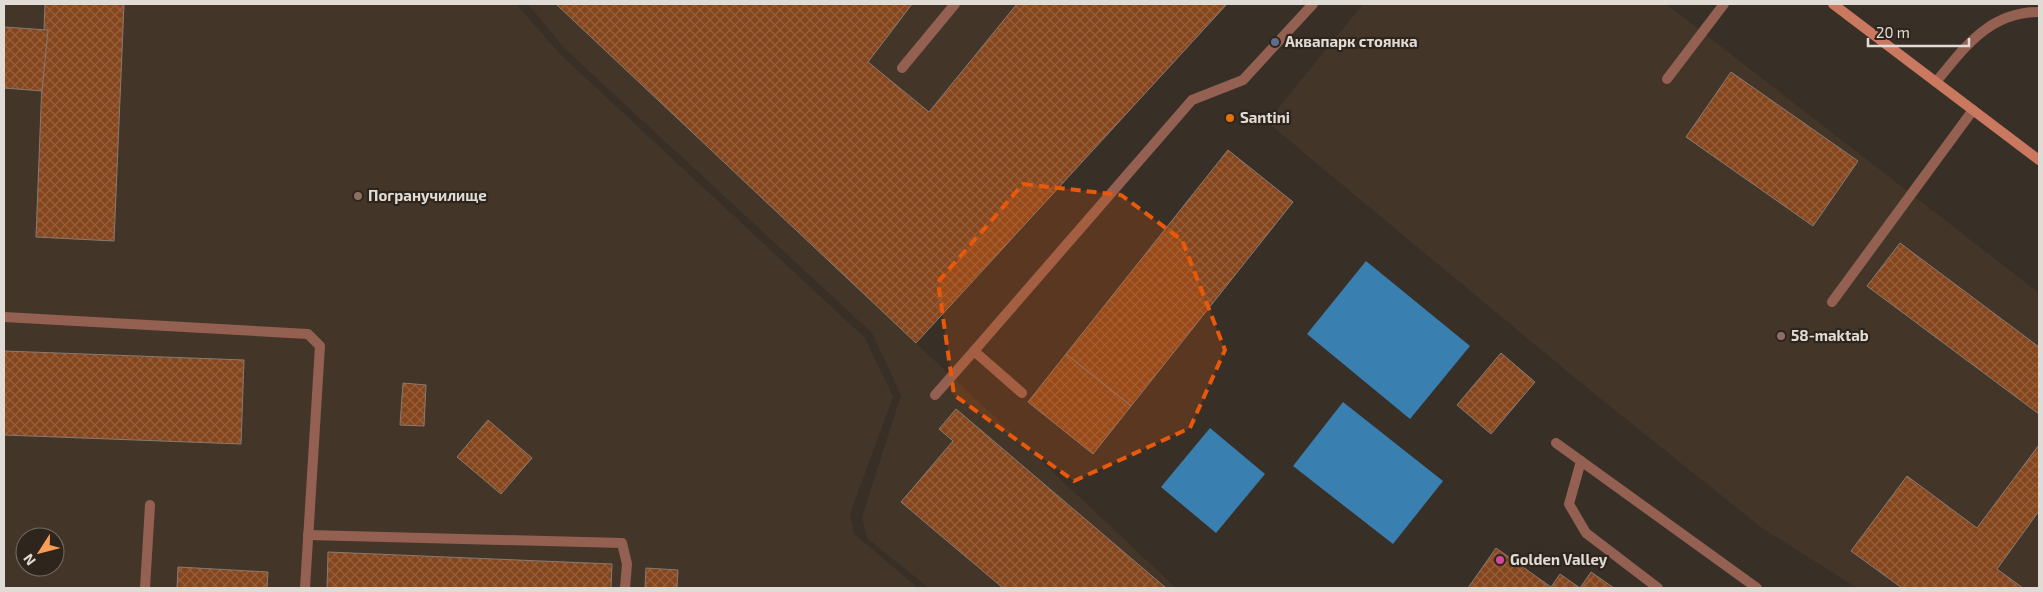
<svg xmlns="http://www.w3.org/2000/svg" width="2043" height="592" font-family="'Exo 2',sans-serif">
<defs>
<pattern id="building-cross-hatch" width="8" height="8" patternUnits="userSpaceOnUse" patternTransform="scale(1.25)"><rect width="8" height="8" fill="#85461d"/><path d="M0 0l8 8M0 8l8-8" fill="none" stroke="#96603d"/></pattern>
</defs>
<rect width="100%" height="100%" fill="#382f27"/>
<g fill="#433628" fill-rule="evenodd">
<path d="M4,4h512l45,51 304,283 28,59 -43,117 4,20 64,54h-914zM25,537h30v30h-30z"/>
<path d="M528,4h699l-311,339 260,245h-247l-62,-50 -5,-21 39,-122 -29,-62 -307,-284z"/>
<path d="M1363,4h303l373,289v295h-182l-95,-60 -187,-150 -308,-256z"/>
</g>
<g fill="#397faf">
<path d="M1366,261l104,85 -60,73 -103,-85z"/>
<path d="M1343,402l100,79 -50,63 -100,-78z"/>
<path d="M1210,428l55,46 -49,59 -55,-46z"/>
</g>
<g fill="url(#building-cross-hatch)" stroke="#877a73">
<path d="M45,4h79l-10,237 -78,-4z"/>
<path d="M556,4h356l-44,58 61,50 88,-108h210l-311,339z"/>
<path d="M4,27l44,3 -6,61 -38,-3z"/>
<path d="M1731,72l127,89 -45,65 -127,-89z"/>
<path d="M1228,150l65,52 -162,204 -65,-52z"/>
<path d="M1900,243l139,104v67l-172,-128z"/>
<path d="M4,351l240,9 -3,84 -237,-9z"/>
<path d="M1501,353l34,29 -44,52 -34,-29z"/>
<path d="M1066,354l65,52 -38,48 -65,-52z"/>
<path d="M403,383l23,2 -2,41 -24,-1z"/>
<path d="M956,409l210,179h-163l-102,-86 52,-61 -14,-12z"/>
<path d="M488,420l44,38 -31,36 -44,-37z"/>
<path d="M2039,445v66l-42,58 26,19h-121l-51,-37 56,-75 70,52z"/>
<path d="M1496,548l55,39 9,-13 20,14 11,-16 23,16h-146z"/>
<path d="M328,552l284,12 -1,24h-284z"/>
<path d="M178,567l90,5 -1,16h-90z"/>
<path d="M646,568l32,2 -1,18h-32z"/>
</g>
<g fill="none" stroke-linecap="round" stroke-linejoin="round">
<g stroke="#946051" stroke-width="10">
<path d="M902,68l53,-64"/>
<path d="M1667,79l57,-75"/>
<path d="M1936,82c29,-35 53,-70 103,-70"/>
<path d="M1832,302l141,-192"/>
<path d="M4,317l304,17 12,12 -15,242"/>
<path d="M1022,393l-48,-42 218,-251 51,-20 70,-76"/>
<path d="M935,395l39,-44"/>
<path d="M1556,443l201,145"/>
<path d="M1581,461l-12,43 17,29 72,55"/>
<path d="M308,535l314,8 5,21 -2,24"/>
<path d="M145,588l5,-83"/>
</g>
<path stroke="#cb7861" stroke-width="10" d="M1833,4l206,156"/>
</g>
<path fill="#e8590c" fill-opacity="0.2" stroke="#e8590c" stroke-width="4" stroke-dasharray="10 6" stroke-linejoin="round" d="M1023,184l98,11 61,45 43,110 -35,78 -116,53 -120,-86 -16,-113z"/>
<circle fill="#5c6f8a" stroke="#2e251d" stroke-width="2" cx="1275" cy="42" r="5"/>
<circle fill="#e8710a" stroke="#2e251d" stroke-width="2" cx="1230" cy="118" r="5"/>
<g fill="#8d6e63" stroke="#2e251d" stroke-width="2">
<circle cx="358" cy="196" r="5"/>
<circle cx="1781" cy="336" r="5"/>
</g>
<circle fill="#d1479c" stroke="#2e251d" stroke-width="2" cx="1500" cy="560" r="5"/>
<g text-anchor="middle" stroke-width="4.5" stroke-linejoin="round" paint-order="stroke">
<g font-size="15" font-weight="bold" fill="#e1dbd5" stroke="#2e251d" text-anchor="start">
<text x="1285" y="47">Аквапарк стоянка</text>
<text x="1240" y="123">Santini</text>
<text x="368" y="201">Погранучилище</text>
<text x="1791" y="341">58-maktab</text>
<text x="1510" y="565">Golden Valley</text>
</g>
</g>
<rect width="2043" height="592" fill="none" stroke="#e1dbd5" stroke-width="10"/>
<g transform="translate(40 552) rotate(234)"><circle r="24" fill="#2e251d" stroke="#766e67"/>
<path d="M0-4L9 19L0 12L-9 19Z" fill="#fd9d55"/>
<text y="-8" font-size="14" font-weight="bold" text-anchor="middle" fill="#e1dbd5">N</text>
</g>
<path d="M1868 38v8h101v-8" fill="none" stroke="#e1dbd5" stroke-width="2.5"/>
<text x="1876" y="38" font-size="15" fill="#e1dbd5" stroke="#2e251d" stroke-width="4" paint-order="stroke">20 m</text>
</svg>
